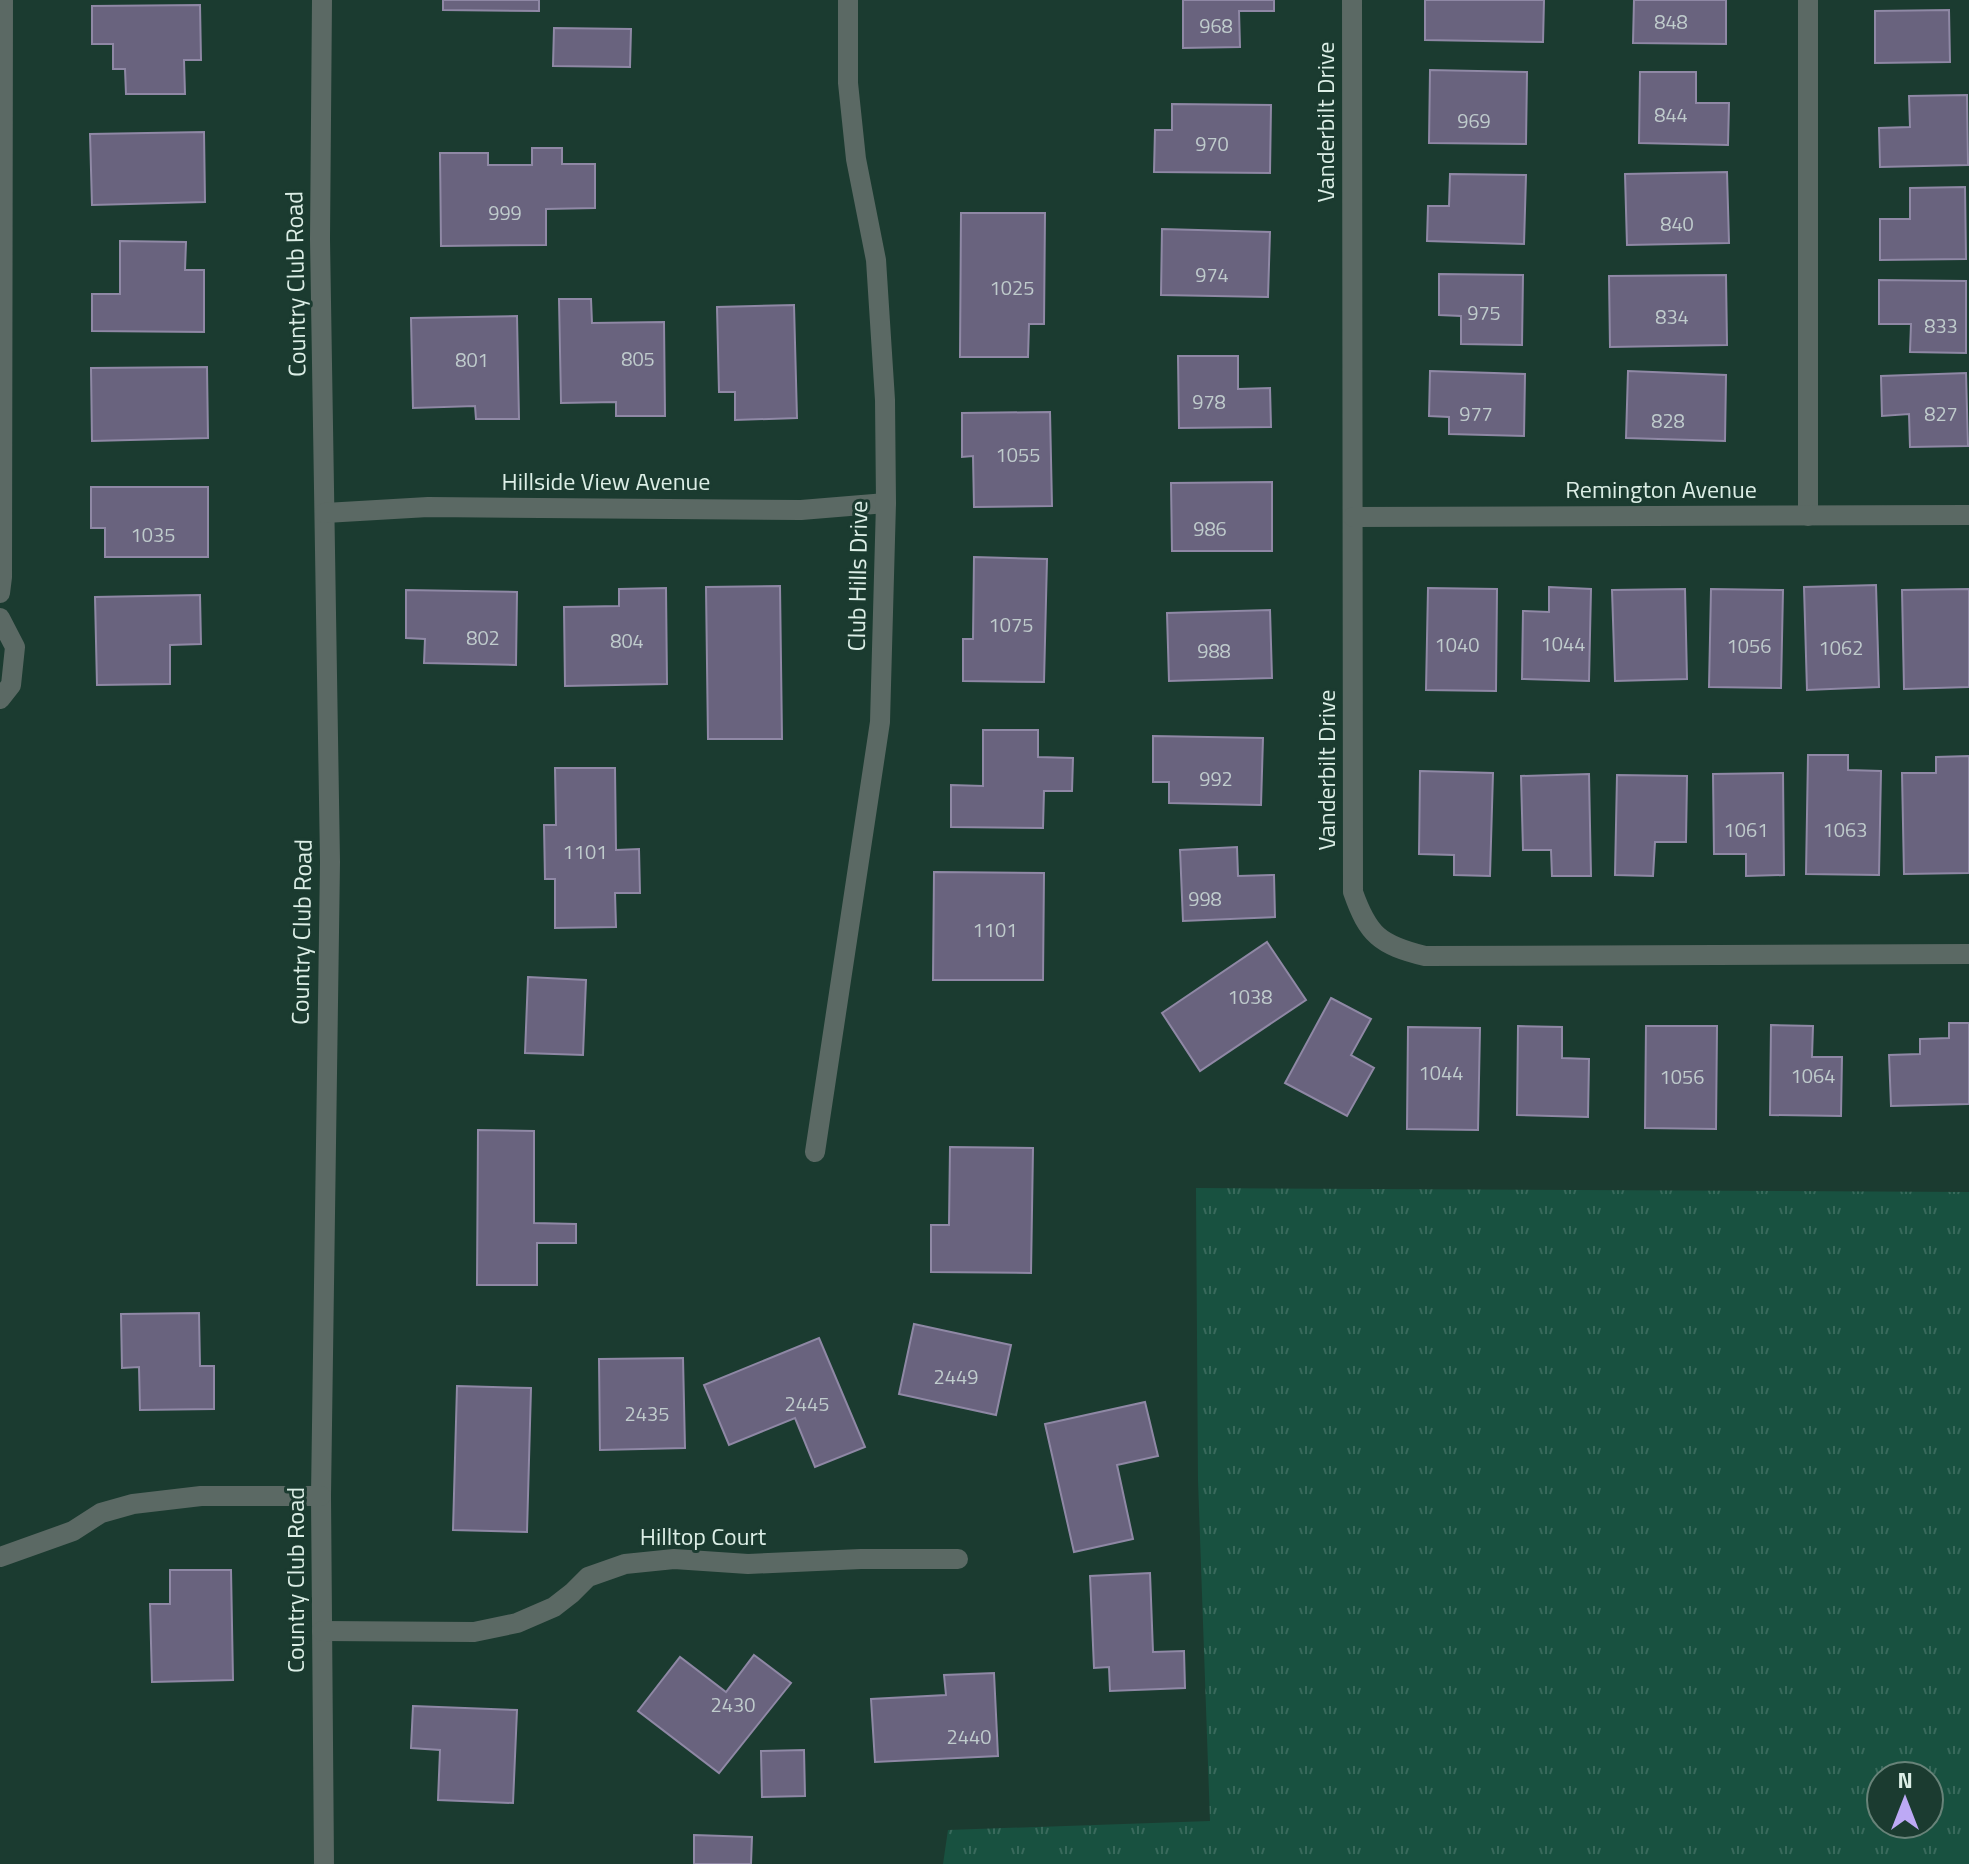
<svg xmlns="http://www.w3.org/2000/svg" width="1969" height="1864" font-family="'Titillium Web',sans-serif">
<defs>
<pattern id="grass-tufts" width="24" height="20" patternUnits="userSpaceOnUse" patternTransform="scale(2)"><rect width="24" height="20" fill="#185140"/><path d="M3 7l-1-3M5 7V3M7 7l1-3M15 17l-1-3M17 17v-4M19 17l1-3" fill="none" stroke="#396a5c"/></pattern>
</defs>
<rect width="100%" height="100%" fill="#1b3b30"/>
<path fill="url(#grass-tufts)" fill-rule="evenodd" d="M1196,1188l773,4v672h-1026l5,-34 262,-9 -12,-341zM1881,1776h48v48h-48z"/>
<g fill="#69637e" stroke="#8f88a5" stroke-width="2">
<path d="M443,0h96v11l-96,-1z"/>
<path d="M1183,0h91v11h-35l1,36 -57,1z"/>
<path d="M1425,0h119l-1,42 -118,-2z"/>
<path d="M1634,0h92v44l-93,-1z"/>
<path d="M200,5l1,55h-17l1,34h-59l-1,-25h-12v-25h-21v-38z"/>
<path d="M1949,10l1,52 -75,1v-52z"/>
<path d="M554,28l77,1 -1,38 -77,-1z"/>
<path d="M1430,70l97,2 -1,72 -97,-1z"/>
<path d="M1640,72h56v31h33l-1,42 -89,-2z"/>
<path d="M1967,95l1,70 -88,2 -1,-39 31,-1 -1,-31z"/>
<path d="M1172,104l99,1 -1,68 -116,-1 1,-42h17z"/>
<path d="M204,132l1,70 -113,3 -2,-71z"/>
<path d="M532,148h30v16h33v44l-49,1v36l-105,1 -1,-93h48v12h44z"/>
<path d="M1727,172l2,71 -102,2 -2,-71z"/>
<path d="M1450,174l76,1 -2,69 -97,-3 1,-35h21z"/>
<path d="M1965,187l1,72 -86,1v-41h30v-31z"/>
<path d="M961,213h84l-1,111h-15l-1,33h-68z"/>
<path d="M1162,229l108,3 -2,65 -107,-2z"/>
<path d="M120,241l66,1 -1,28h19v62l-112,-1v-37h28z"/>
<path d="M1439,274l84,1 -1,70 -61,-1v-28l-22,-1z"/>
<path d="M1726,275l1,70 -117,2 -1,-71z"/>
<path d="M1879,280l87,1v72l-56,-1 1,-28h-32z"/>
<path d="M559,299h32l1,24 72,-1 1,94h-49v-14l-55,1z"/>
<path d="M794,305l3,113 -62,2v-28h-16l-2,-85z"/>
<path d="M517,316l2,103h-43l-1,-13 -62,2 -2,-90z"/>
<path d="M1178,356h60v33l32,-1 1,39 -92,1z"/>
<path d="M207,367l1,71 -116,3 -1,-73z"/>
<path d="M1430,371l95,3 -1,62 -75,-2v-17l-20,-1z"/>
<path d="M1628,371l98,4 -1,66 -99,-3z"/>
<path d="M1966,373l2,73 -58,1 -1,-33 -27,2 -1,-40z"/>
<path d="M1050,412l2,94 -78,1 -1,-51 -11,1v-44z"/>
<path d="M1272,482v69h-100l-1,-68z"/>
<path d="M91,487h117v70h-103v-29h-14z"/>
<path d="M974,557l73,2 -3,123 -81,-1v-42h10z"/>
<path d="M1876,585l3,102 -72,3 -3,-103z"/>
<path d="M780,586l2,153h-74l-2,-152z"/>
<path d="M1549,587l42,2 -2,92 -67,-2 1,-68 26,1z"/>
<path d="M666,588l1,96 -102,2 -1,-79 55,-1v-17z"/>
<path d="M1428,588l69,1 -1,102 -70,-1z"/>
<path d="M1685,589l2,90 -72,2 -3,-91z"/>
<path d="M1711,589l72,1 -2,98 -72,-1z"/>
<path d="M1969,589v98l-65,2 -2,-99z"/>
<path d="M406,590l111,2 -1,73 -92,-2 1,-24 -19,-1z"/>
<path d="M200,595l1,49 -31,1v39l-73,1 -2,-88z"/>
<path d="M1270,610l2,68 -103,3 -2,-68z"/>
<path d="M983,730h55v27l35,1 -1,33h-28l-1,37 -92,-1v-42l32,1z"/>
<path d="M1153,736l110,2 -2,67 -92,-2v-21h-16z"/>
<path d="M1808,755h40v15l33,1 -2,104 -73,-1z"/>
<path d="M1969,756v117l-65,1 -2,-101h34v-16z"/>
<path d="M555,768h60l1,82 23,-1 1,44h-25l1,34 -61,1v-49h-10l-1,-54h12z"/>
<path d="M1420,771l73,2 -3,103 -36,-1v-20l-35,-1z"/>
<path d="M1783,773l1,102 -38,1v-22h-32l-1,-80z"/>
<path d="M1589,774l2,102h-39l-1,-26h-28l-2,-74z"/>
<path d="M1617,775l70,1 -1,66h-31l-2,34 -38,-1z"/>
<path d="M1237,847l1,29 36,-1 1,42 -92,4 -3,-71z"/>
<path d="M934,872l110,1 -1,107h-110z"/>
<path d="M1267,942l39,58 -106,71 -38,-58z"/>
<path d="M528,977l58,3 -3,75 -58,-2z"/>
<path d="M1331,998l40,21 -20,36 23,13 -27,48 -62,-33z"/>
<path d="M1949,1023h20v81l-78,2 -2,-51 31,-1v-15l29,-1z"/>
<path d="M1771,1025l42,1 -1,31h30l-1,59 -71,-1z"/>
<path d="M1518,1026l44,1v31l27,1 -1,58 -71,-2z"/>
<path d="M1646,1026h71l-1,103 -71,-1z"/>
<path d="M1408,1027l72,1 -2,102 -71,-1z"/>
<path d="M478,1130l56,1v92l42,1v19h-39v42h-60z"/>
<path d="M950,1147l83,1 -2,125 -100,-1v-47h18z"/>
<path d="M199,1313l1,53h14v43l-74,1 -1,-43 -17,1 -1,-54z"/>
<path d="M914,1324l97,21 -15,70 -97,-21z"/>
<path d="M819,1338l46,109 -50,20 -20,-49 -66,27 -25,-60z"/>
<path d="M683,1358l2,90 -85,2 -1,-91z"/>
<path d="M457,1386l74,2 -4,144 -74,-2z"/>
<path d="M1145,1402l13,54 -41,9 16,74 -59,13 -29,-128z"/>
<path d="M170,1570h61l2,110 -81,2 -2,-78h20z"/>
<path d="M1150,1573l3,79 31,-1 1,37 -75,3 -1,-24 -15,1 -4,-92z"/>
<path d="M754,1655l37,28 -72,90 -81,-62 42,-54 46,35z"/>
<path d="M994,1673l4,83 -123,6 -4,-63 75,-4 -2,-20z"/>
<path d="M413,1706l104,4 -4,93 -75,-3 2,-50 -29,-2z"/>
<path d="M804,1750l1,46 -43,1 -1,-46z"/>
<path d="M694,1835l58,2 -1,27h-57z"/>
</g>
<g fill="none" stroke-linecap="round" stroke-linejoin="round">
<g stroke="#5b6964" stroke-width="20">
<path d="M322,0l-2,239 10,623 -9,634 3,368"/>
<path d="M1352,0l1,892c15,43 27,53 72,64l544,-2"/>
<path d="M325,513l103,-6 373,3 85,-7"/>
<path d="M1808,516v-516"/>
<path d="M1353,517l616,-2"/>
<path d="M0,593l2,-16 1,-577"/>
<path d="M0,618l15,29 -4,38 -11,14"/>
<path d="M815,1152l65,-430 6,-219 -1,-103 -9,-140 -20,-101 -8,-76v-83"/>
<path d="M0,1557l73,-26 28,-18 32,-9 68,-8h120"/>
<path d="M322,1631l152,1 43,-9 37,-16 18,-14 16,-16 37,-13 49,-5 74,5 113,-5h97"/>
</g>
</g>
<g text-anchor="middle" stroke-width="6" stroke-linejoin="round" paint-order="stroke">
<g font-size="20" fill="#bfcbcc">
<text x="1671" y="29">848</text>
<text x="1216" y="33">968</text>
<text x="1671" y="122">844</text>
<text x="1474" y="128">969</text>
<text x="1212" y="151">970</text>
<text x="505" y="220">999</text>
<text x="1677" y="231">840</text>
<text x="1212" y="282">974</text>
<text x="1012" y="295">1025</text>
<text x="1484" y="320">975</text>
<text x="1672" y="324">834</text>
<text x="1941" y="333">833</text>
<text x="638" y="366">805</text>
<text x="472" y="367">801</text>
<text x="1209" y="409">978</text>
<text x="1476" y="421">977</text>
<text x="1941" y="421">827</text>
<text x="1668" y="428">828</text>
<text x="1018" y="462">1055</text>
<text x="1210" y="536">986</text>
<text x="153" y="542">1035</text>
<text x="1011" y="632">1075</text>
<text x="483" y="645">802</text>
<text x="627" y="648">804</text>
<text x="1563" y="651">1044</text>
<text x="1457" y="652">1040</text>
<text x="1749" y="653">1056</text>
<text x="1841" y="655">1062</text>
<text x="1214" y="658">988</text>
<text x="1216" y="786">992</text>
<text x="1746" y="837">1061</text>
<text x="1845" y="837">1063</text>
<text x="585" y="859">1101</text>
<text x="1205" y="906">998</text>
<text x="995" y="937">1101</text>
<text x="1250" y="1004">1038</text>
<text x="1441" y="1080">1044</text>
<text x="1813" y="1083">1064</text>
<text x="1682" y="1084">1056</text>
<text x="956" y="1384">2449</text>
<text x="807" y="1411">2445</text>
<text x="647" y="1421">2435</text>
<text x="733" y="1712">2430</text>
<text x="969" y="1744">2440</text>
</g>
<g font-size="24" fill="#dceee6" stroke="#1b3b30">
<text transform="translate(1326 122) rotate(-90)" y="8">Vanderbilt Drive</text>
<text transform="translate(296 284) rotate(-91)" y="8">Country Club Road</text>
<text x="606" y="490">Hillside View Avenue</text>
<text x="1661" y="498">Remington Avenue</text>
<text transform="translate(858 576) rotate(-89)" y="8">Club Hills Drive</text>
<text transform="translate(1327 770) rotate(-90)" y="8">Vanderbilt Drive</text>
<text transform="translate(302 932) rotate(-89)" y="8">Country Club Road</text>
<text x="703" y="1545">Hilltop Court</text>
<text transform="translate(296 1580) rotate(-90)" y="8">Country Club Road</text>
</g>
</g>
<g transform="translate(1905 1800)"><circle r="38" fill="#1b3b30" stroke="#688379" stroke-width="2"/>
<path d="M0-6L14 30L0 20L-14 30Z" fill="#bda9f5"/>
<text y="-12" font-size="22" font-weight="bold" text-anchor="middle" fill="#dceee6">N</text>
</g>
</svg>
